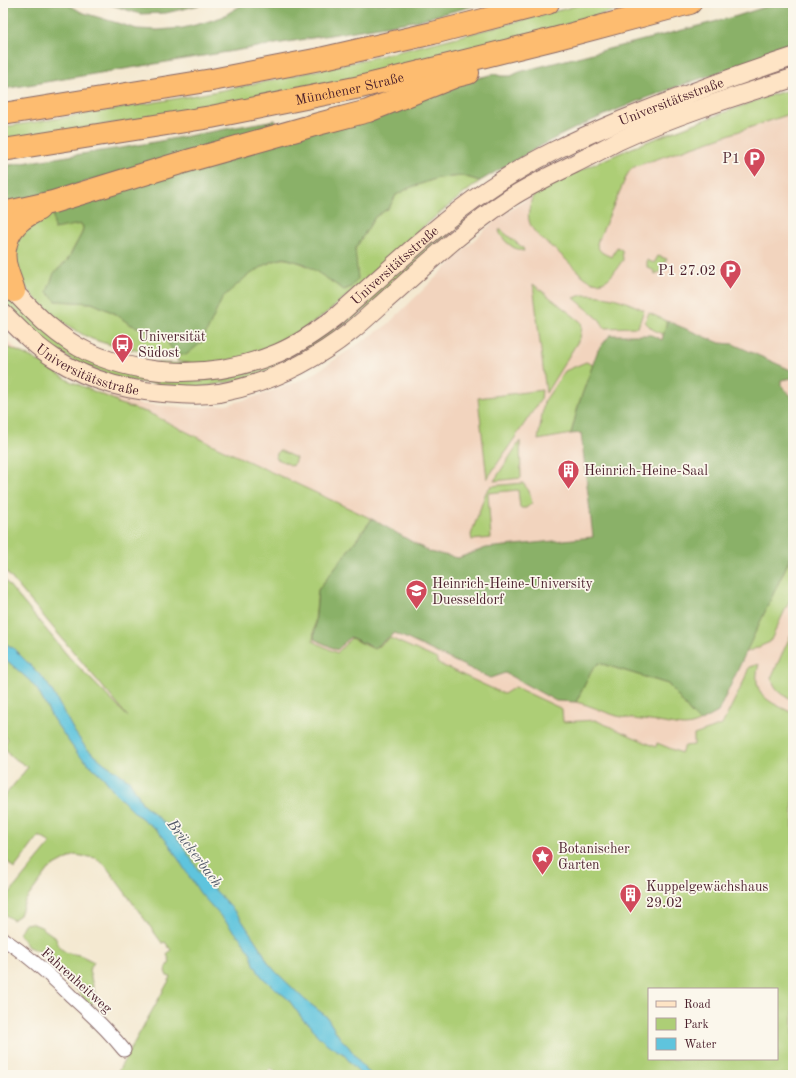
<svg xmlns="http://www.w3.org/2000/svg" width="796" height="1078" font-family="'Old Standard TT',serif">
<rect width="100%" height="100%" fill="#fbf7ec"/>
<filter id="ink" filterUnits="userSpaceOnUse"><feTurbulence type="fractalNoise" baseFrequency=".025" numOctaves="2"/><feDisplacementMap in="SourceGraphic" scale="8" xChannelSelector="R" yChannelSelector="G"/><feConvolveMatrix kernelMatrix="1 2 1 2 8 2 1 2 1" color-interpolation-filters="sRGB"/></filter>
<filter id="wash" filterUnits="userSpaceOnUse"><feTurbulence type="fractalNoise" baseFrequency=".012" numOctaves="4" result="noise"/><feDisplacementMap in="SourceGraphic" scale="16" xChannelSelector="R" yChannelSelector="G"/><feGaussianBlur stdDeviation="0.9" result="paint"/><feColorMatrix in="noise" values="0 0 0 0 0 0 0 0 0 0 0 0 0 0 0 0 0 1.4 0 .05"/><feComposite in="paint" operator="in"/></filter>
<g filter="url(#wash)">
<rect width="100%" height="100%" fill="#f4e9d1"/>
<path fill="#f2d4be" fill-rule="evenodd" d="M793,89v986h-325l-287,-325 -46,-25 -132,-157v-232l13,13 52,34 71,21 55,4 33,-3 40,-12 42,-16 78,-52 107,-104 53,-35 74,-34 147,-56zM649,989h128v70h-128z"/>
<g fill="#adce76" stroke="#7c7650" fill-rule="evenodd">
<path d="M586,3h56c-87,25 -175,49 -264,70 -124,29 -249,48 -375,68v-14c72,-11 144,-23 215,-36 124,-24 247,-55 368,-88z"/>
<path d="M793,89v24l-157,53 -5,3 -4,6 -30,68c1,9 7,11 15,14l5,-10 5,3 1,10c-6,7 -12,20 -21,22 -14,5 -31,-19 -41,-27 -14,-14 -39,-24 -31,-49 1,-3 1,-9 4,-11 10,-11 32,-18 45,-24 62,-29 126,-51 189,-75z"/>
<path d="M463,176l17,5c-27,21 -53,42 -78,64 -54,49 -103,105 -180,116 -15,2 -29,4 -45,0l1,-4c-29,-5 -59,-8 -86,-18 -24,-10 -70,-45 -76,-71 -2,-8 0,-17 1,-24 2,-7 3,-12 7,-17 5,-6 22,-12 29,-15l28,12 2,3 -1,6 -15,28 -13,12 2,28 36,2 24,11 13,10 34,12 12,17 27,-11c6,-14 12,-32 20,-44 8,-12 50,-42 64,-39 22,3 40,19 59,31l6,-3 4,-24v-14l20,-32 14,-9 7,-13 13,-7 29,-10z"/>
<path d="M461,218l4,1 1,2 -103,91 -57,44 -55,22 -54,10 -74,-8 -50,-19 -32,-21 -38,-38v-14l95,74 164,3z"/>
<path d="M499,230h2l22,18 1,3c-9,0 -24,-12 -25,-21z"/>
<path d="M658,256l9,3 -7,13 -5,2 -1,-3 -7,-4v-7l7,3z"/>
<path d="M533,284l48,38 1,5 -2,11 -34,55z"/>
<path d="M582,295c27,0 39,4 62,15l-6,17 -34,1 -4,-8 -26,-22z"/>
<path d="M649,313l18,8 -3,14 -12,-6 -5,-5 -2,-3z"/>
<path d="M3,345l7,4v-1l23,10 37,23 47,20v2l32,10 58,29 165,77 -54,71 -5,51 24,12 14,-15 23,11 16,-11 47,21v4l67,31 11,-7 47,22 1,13 32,-2 61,27 1,-4 24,10 4,-7 9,-1v-10l28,-10 21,-42 6,-16 10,-3c-9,31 10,38 34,49v362h-514l-8,-7 -7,7h-148l55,-98 -4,-1 -2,-5 5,-9 -3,-8 4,-4 -6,-8 -3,1 -57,-78 -9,-7 -21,-3 -26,14 -24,32 -5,14 -7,5c-10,-6 -10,-7 -10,-19l48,-58 -12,-7 -25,33 -11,-13v-58l25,-31 -19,-12 -5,-10 4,-6 -5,-5v-156l66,79 59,60 -125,-149zM649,989h128v70h-128z"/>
<path d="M586,362l7,3 -14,38 -8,31 -33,6 6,-38 21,-31z"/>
<path d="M542,390l-1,9 -54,80 -9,-81z"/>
<path d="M520,441l1,37 -27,3z"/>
<path d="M279,450l17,8 -3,8 -18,-8z"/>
<path d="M523,483l6,8 3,12 -6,5h-6l-2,-18 -30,3 3,45 -19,2 -1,-5 15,-43 5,-6z"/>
<path d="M793,552v41l-23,49 -25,11z"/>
<path d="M793,630v70c-12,-6 -17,-9 -22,-22z"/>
<path d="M599,663l69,21 23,29 9,9c-15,7 -22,3 -36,1 -16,-3 -31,-3 -47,-7 -14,-4 -27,-11 -41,-14l16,-32z"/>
<path d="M31,923l10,4 14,10 5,11 7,5 13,2 14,7 -5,8 7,28 -6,9 -4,-3 -8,-14 -7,-5 -8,-13 -13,-14 -11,-7 -11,-4 -9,-13 5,-10z"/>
</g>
<g fill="#8ab167" stroke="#6a6849">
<path d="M3,3h63l15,9 56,17 21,1 25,-2 20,-5 19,-6 23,-14h240l-70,18 -412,68z"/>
<path d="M105,3h103l-42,10 -26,1z"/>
<path d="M777,3h16v46c-79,24 -159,50 -234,87 -27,14 -53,30 -79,45l-17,-5 -25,2 -29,10 -13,7 -7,13 -14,9 -20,32 3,30 -7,8 -7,3 -39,-26 -21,-6 -14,4 -24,15 -23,20 -21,45 -16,13 -11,-2 -12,-17 -34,-12 -13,-10 -24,-11 -36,-2 -9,-9 7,-19 13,-12 15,-28 1,-6 -2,-3 -27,5 -1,-17 408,-130 33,-8 7,2h10l8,-4 218,-56z"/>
<path d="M275,120l3,6 -275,80v-40l124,-19z"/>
<path d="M667,321l53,22 13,1 60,27v7l-12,2v5l12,13v154l-75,160 -18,10 -9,-9 -23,-29 -69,-21 -7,7 -16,32 -20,-1 -51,-28 -15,5 -95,-45 -21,15 -24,-11 -13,13 -23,-11 4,-49 54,-71 58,33 28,6 28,-10 107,-11 -12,-104 -10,1 8,-31 19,-53 12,-15h41l11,5z"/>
</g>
<path fill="#5fc4dd" stroke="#547284" d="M3,642l10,6 30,30 8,11 23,42 12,17 18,15 25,17 9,15 4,8 30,27 31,47 36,39 23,35 7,13 7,8 29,28 21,16 14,22 8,8 17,23 7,6h-11l-16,-19 -1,-2c-8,-4 -18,-10 -25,-17 -6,-5 -6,-13 -15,-16l-16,-22 -24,-20 -5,-6 -5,-9 -3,-10 -9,-14 -42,-47 -15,-23 -16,-26 -11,-13 -22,-17 -19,-19 -14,-18 -26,-24 -24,-34 -15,-28 -8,-10 -27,-24z"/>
</g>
<g filter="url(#ink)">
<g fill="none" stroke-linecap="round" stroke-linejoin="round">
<defs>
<path id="street" d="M3,939c25,16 47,36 68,57 19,17 37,34 53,54"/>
<g id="secondary">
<path id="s1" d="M5,282c25,26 49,54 83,70 60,27 130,26 190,1 21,-9 41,-23 59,-37 50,-44 98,-91 153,-128 41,-28 87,-49 132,-68 57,-23 113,-44 171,-63"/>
<path id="s2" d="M3,313c16,16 32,33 51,45 39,25 78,34 125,36 13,1 27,1 40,-1 48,-9 93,-31 131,-61 15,-12 29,-26 44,-39 37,-33 74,-67 116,-95 20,-13 42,-23 64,-34 14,-7 29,-15 44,-23 54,-25 118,-45 175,-63"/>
</g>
<g id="highway">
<path d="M3,114l209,-34 108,-21 113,-26 115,-30"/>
<path id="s3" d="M3,150l208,-33 149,-30 194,-48 136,-36"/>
<path d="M3,213l50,-11 124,-38 141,-40 50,-13 88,-35 12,-3"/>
<path d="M14,291c-2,-7 -5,-14 -7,-21 -6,-17 -1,-37 13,-49 5,-5 13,-8 19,-12"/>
</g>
</defs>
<use href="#street" stroke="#866665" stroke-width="15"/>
<use href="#secondary" stroke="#866665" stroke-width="20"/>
<use href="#highway" stroke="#866665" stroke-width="24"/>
<use href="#street" stroke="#fff" stroke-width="13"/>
<use href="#secondary" stroke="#fee4c5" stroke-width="18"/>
<use href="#highway" stroke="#fdbc6f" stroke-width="22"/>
</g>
</g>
<defs>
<symbol id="parking-pin" viewBox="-11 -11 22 30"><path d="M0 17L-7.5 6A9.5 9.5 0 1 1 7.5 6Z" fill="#d1495b" stroke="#fbf7ec"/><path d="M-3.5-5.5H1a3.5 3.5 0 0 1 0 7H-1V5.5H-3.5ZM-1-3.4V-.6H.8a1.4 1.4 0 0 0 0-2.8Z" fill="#fff"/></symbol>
<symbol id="bus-pin" viewBox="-11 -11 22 30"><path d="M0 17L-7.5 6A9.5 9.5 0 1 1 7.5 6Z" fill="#d1495b" stroke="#fbf7ec"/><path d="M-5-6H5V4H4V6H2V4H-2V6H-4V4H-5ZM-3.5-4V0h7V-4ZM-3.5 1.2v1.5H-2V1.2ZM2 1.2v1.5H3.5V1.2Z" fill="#fff"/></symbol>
<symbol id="building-pin" viewBox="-11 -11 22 30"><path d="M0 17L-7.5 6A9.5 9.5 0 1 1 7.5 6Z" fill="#d1495b" stroke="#fbf7ec"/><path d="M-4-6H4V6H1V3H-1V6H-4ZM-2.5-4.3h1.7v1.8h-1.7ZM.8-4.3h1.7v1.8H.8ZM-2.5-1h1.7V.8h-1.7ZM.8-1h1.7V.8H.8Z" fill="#fff"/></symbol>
<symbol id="university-pin" viewBox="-11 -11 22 30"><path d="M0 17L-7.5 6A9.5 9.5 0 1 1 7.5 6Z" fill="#d1495b" stroke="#fbf7ec"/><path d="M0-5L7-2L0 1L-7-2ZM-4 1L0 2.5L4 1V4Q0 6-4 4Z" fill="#fff"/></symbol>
<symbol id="sight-pin" viewBox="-11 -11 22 30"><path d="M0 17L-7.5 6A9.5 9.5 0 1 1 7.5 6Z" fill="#d1495b" stroke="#fbf7ec"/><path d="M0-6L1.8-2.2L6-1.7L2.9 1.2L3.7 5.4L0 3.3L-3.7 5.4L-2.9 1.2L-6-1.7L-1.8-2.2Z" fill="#fff"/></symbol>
</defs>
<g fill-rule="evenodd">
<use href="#parking-pin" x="742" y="146" width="25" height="34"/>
<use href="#parking-pin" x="718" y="258" width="25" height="34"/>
<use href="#bus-pin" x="110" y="332" width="25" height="34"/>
<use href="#building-pin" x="556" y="458" width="25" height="34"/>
<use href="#university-pin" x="404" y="578" width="25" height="34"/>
<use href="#sight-pin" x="530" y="844" width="25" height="34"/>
<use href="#building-pin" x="618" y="882" width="25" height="34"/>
</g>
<g text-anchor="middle" stroke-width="3.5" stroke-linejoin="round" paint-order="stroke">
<g font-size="14" fill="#4a1f2b" stroke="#fbf7ec">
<text dy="5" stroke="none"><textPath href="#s3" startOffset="352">Münchener Straße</textPath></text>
<text dy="5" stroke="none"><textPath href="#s1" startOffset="775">Universitätsstraße</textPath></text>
<text dy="5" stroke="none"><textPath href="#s1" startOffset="451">Universitätsstraße</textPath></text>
<text dy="5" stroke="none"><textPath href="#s2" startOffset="104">Universitätsstraße</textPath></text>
<text transform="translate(77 980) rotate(42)" y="5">Fahrenheitweg</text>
</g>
<g font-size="14" fill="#4a1f2b" stroke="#fbf7ec" text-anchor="start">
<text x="740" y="163" text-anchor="end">P1</text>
<text x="716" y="275" text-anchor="end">P1 27.02</text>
<text x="138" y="341">Universität<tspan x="138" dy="16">Südost</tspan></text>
<text x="584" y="475">Heinrich-Heine-Saal</text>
<text x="432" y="588">Heinrich-Heine-University<tspan x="432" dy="16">Duesseldorf</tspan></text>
<text x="558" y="853">Botanischer<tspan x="558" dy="16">Garten</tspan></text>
<text x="646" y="891">Kuppelgewächshaus<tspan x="646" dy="16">29.02</tspan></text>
</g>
<g font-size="15" font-style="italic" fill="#515969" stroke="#fbf7ec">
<text transform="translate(195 853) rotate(53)" y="5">Brückerbach</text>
</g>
</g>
<rect width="796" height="1078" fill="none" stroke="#fbf7ec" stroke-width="16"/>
<rect x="648" y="988" width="130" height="72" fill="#fbf7ec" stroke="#b4a19f"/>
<rect x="656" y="1001" width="20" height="6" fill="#fee4c5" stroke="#b4a19f"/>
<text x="684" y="1008" font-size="12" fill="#4a1f2b">Road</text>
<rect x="656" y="1018" width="20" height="12" fill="#adce76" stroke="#b4a19f"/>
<text x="684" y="1028" font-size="12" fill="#4a1f2b">Park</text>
<rect x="656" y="1038" width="20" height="12" fill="#5fc4dd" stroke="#b4a19f"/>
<text x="684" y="1048" font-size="12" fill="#4a1f2b">Water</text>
</svg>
